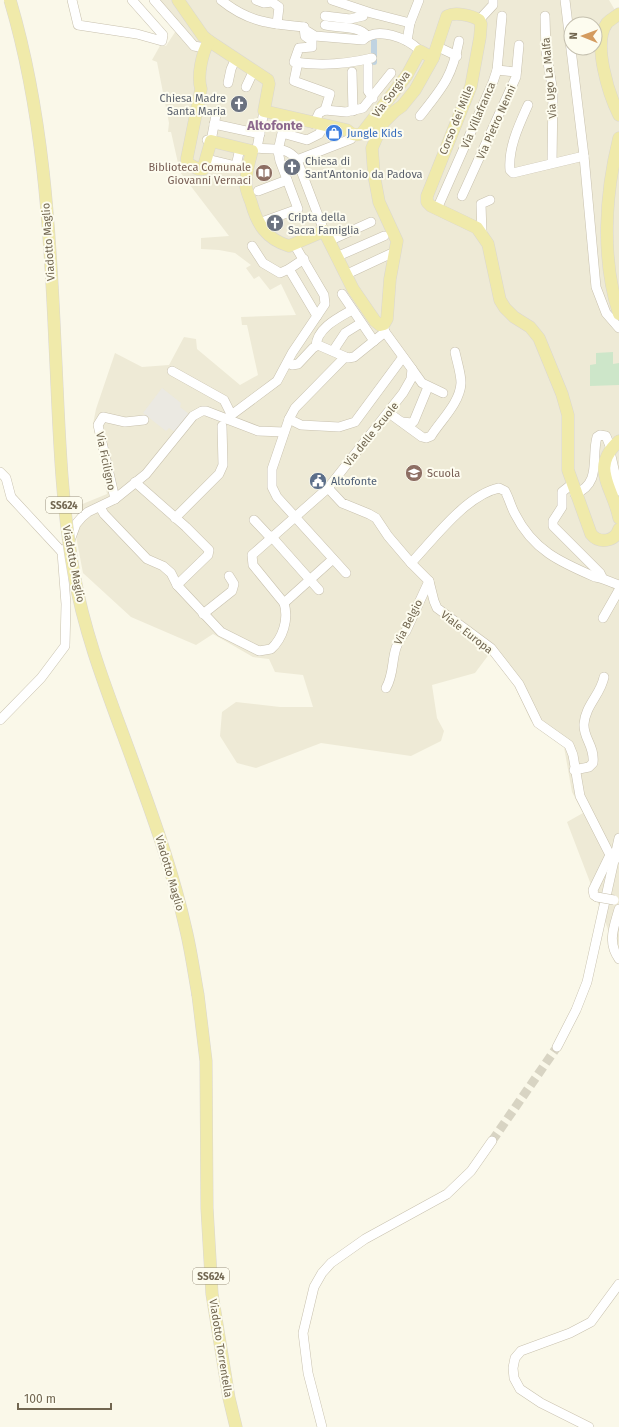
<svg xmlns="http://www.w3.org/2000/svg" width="619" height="1427" font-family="'Fira Sans',sans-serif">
<rect width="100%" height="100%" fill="#faf8e9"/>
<path fill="#eeead6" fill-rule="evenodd" d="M157,0h452l10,17v941l-52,-136 16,-9 -11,-21 -8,-45 -33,-26 -16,-34 -25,-34 -15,20 -43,12 5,33 7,13 -3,10 -30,15 -90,-13 -65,25 -19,-5 -17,-27 2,-24 14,-10 44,5h33l-10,-32 -28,-3 -6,-13 -16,-2 -40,-23 -17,11 -65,-28 -48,-44 -8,-42 5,-26 27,-11 -14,-70 3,-15 19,-56 27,14 27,-2 15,-28 12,2 1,10 43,36 18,-10 -11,-50h-5l-1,-8 55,-2 -15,-31 -11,6 -11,-14 -5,3 -8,-11 5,-3 -16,-12 -16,-3 -18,-1v-11l28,-2 -49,-64 -9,-40h-3l1,-9 -12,-61 -5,-2 9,-16 5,2 13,-20zM571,24h24v24h-24z"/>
<path fill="#ebe9e2" d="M162,388l19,15 -1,4 9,7 -14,18 -6,-4 -3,3 -23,-18z"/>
<path fill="#cde6c9" d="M613,352v12l6,-1v22l-29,1v-21l6,-1v-11z"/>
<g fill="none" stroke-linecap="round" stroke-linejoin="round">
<path stroke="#c0d3e1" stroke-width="6" d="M374,62v-21"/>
<path stroke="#d8d4c3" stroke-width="9" stroke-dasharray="9 4.5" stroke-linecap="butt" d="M492,1141l65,-94"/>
<defs>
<g id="minor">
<path d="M72,0l6,25 59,9 25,7 1,-6 -31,-35"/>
<path d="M154,0l40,46 11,2"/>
<path d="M221,0c27,22 49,24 83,27"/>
<path d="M256,0l8,3 8,-1 7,5 -2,17"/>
<path d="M332,0l39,13 39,10"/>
<path d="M565,0l19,156 12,131 10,26 13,15"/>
<path d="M325,16l25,3 13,-3v-5"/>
<path d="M545,16l1,35 7,41 -1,71"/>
<path d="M479,20l14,-15v-5"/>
<path d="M325,25c12,3 34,0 42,11"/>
<path d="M304,27l1,9 7,5v6l-13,1 -5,14c26,4 53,2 78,-4"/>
<path d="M307,31l8,5 48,4c14,-14 45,-2 57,11"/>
<path d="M407,41l3,-18 9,-23"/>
<path d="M436,46l21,10"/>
<path d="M298,62l-4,19 36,13 -5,16"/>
<path d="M368,66v25l5,7"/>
<path d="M497,70l19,2"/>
<path d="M352,72l1,39"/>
<path d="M228,83l3,-14 5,-11"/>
<path d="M246,87l8,-17"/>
<path d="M528,105c-9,20 -20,43 -18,65l3,3 71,-17"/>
<path d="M420,116c23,-29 32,-39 39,-75"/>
<path d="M214,124l46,10"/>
<path d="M314,124l5,-11 6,-3 21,2 17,-4 28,-35"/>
<path d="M207,140l4,1 5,-26"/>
<path d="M257,148c16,2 30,-2 40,12l27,71"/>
<path d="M257,148l7,-37"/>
<path d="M207,159l29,7 4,-18"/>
<path d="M297,160l54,-21v-5"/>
<path d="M258,191l29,-11"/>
<path d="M462,196l54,-119 3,-32"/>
<path d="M437,209l56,-127 4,-12 5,-54"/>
<path d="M259,223l39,-14 -18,-48 -2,-10 4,-18 25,7 12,-6 5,-8"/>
<path d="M482,234l-1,-30 9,-4"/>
<path d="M329,241l42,-19"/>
<path d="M252,246l11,17 17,10 9,-4 15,-10"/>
<path d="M336,257l48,-21"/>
<path d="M289,269l28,47"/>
<path d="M345,275l45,-21"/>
<path d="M342,294l32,47"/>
<path d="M316,346c1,-18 22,-28 36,-36"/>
<path d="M333,351l12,-18 16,-10"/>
<path d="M345,357l-50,51 -6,11 -17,50v18l5,10 69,76"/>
<path d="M288,362l4,3 6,-1 15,-16 5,-3 30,13 6,-1 31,-25"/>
<path d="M412,369l10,14 21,10"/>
<path d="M172,371l52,29 7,14"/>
<path d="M389,413l33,24 4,1 5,-2c10,-16 29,-33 30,-53 0,-10 -4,-21 -6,-31"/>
<path d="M226,419l51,-38 15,-28 33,-49 -1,-9 -30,-51"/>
<path d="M289,419l12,6 38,2 16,-5 48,-65"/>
<path d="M402,422l10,1 2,-2 14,-34"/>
<path d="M611,456l8,35"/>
<path d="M0,472l6,6 5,19 51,55"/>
<path d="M135,482l51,45 23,23 -1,5 -31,30"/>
<path d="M572,484l-10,8v15l-9,14v5l47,47 2,4"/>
<path d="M328,488l14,15 27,11 7,4 12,18 23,27 18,18 5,20 3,7 54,40 28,36 19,39 31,22 4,10 7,41 30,59 9,3"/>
<path d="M575,494c27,-11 16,-36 22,-57l3,-2 6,1 4,10"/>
<path d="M115,499l-17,-74 5,-8 22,5 19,-2"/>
<path d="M100,507l4,7 43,45 16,7 8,7 6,12 44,47 38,19 12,-2c12,-11 18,-30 13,-46l-31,-38 -1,-10 76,-67 75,-95 8,-14 1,-10 -27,-37 -2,-7"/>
<path d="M175,518l44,-44 4,-9 -1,-39"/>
<path d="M254,520l16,17"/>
<path d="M271,536l48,54"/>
<path d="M62,552l6,-6 8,-22 6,-7 6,-5 27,-13 31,-25 47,-58 9,-5h4l52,20 26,1"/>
<path d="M411,563c22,-23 55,-68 88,-75l6,3c4,7 6,16 10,23 18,36 45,48 80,63 9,1 16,6 24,8"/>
<path d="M284,603l49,-44"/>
<path d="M203,614l29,-23 2,-7 -5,-8"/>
<path d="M603,618l16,-28"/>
<path d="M386,688c11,-19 2,-37 20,-57l23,-50"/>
<path d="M0,720l41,-42 24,-32 1,-42 -4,-52"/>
<path d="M574,770l15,-3 4,-4c2,-17 -10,-25 -9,-39 1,-18 17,-30 20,-47"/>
<path d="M597,897l-3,-2 -1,-5 17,-35"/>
<path d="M619,909c-5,18 -12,33 0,50"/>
<path d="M557,1047l19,-37 11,-28 32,-144"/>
<path d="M322,1427l-14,-54 -5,-40 11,-46 8,-14 9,-10 34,-24 82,-45 24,-23 21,-30"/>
<path d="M589,1427l-48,-24 -21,-14 -6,-11 -1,-10 2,-10 6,-7 49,-18 21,-11 28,-38"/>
</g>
<g id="major">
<path d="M178,0l25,36 6,5 59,39 1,4 -5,27 83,19c4,4 11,7 16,2l44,-57 13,-24 13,7"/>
<path d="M619,14c-4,3 -9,6 -12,9 -15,20 2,72 12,92"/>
<path d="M209,41c-7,12 -12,35 -8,48l-14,69v5l11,6h5l8,-28 41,10c-3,11 -7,24 -6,36 1,5 3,10 5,15 6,22 15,37 38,44l35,-15 29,58 22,32 5,4 4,-1 3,-5 3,-40 7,-38 -18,-39 -5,-27 -2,-27 11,-25 12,-12 7,-5 13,-16 18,-32 14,-42c8,-4 24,-1 32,4l2,4 -1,13 -9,49 -44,110v6l4,4 46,22 11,16 12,56 5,8 9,9 16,10 9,11 23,56 6,21v55l23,64c8,10 24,8 28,-5"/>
<path d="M619,138c-14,56 -18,120 0,176"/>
<path d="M619,441c-30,27 -6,46 0,77"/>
<path d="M198,995l8,66 1,147 5,86 17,104 7,29"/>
</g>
</defs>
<use href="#minor" stroke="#c8c1ae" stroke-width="10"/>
<use href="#major" stroke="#dad7d2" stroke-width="13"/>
<use href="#minor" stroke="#fff" stroke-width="9"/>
<use href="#major" stroke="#f0eaaa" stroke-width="12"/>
<defs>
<path id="minor-bridge" d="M597,897l17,3"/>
<path id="major-bridge" d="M10,0c33,111 40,229 45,344 4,77 5,153 19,230 12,69 40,134 63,199 19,52 37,103 49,157 5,21 8,43 12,65"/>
</defs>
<use href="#minor-bridge" stroke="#c8c1ae" stroke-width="10" stroke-linecap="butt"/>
<use href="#major-bridge" stroke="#dad7d2" stroke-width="13" stroke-linecap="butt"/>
<use href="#minor-bridge" stroke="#fff" stroke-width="9"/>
<use href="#major-bridge" stroke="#f0eaaa" stroke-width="12"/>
</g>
<defs>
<symbol id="church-disc" viewBox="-11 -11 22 22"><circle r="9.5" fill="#6b7280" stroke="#fdfcef"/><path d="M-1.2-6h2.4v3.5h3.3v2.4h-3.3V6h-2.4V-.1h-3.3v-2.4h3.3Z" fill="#fff"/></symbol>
<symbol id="shop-disc" viewBox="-11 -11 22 22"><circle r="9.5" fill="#3f7fe0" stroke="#fdfcef"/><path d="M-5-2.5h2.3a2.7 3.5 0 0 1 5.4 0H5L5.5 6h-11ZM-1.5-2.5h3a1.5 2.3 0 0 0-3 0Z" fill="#fff"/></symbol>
<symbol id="library-disc" viewBox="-11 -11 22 22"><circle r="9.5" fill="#8d6e63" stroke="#fdfcef"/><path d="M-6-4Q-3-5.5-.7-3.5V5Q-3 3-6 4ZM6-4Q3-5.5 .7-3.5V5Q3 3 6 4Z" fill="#fff"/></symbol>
<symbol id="school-disc" viewBox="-11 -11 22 22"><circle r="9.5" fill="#8d6e63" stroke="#fdfcef"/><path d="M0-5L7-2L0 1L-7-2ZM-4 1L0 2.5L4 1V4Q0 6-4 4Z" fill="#fff"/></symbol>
<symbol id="civic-disc" viewBox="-11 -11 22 22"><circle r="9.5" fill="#5c6f8a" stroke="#fdfcef"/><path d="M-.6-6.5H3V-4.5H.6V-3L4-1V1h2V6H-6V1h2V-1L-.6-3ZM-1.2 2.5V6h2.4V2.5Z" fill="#fff"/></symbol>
</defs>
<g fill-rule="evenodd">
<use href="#church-disc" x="229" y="94" width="20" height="20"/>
<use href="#shop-disc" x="324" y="123" width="20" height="20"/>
<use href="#church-disc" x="282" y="157" width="20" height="20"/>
<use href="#library-disc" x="254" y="163" width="20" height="20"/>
<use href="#church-disc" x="265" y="213" width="20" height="20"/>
<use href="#school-disc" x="404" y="463" width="20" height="20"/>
<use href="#civic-disc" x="308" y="471" width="20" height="20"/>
</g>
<g text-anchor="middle" stroke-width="4" stroke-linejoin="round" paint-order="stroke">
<g fill="#fdfcef" stroke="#9b9380" stroke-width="1">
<rect x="46" y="497" width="36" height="16" rx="3"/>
<rect x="193" y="1268" width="36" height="16" rx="3"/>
</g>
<g font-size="10" font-weight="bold" fill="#716650">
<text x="64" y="509">SS624</text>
<text x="211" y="1280">SS624</text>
</g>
<g font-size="11" fill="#716650" stroke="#fdfcef">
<text transform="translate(549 78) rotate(-95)" y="4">Via Ugo La Malfa</text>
<text transform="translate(391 94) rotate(-53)" y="4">Via Sorgiva</text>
<text transform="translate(478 115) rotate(-67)" y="4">Via Villafranca</text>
<text transform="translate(456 120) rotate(-68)" y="4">Corso dei Mille</text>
<text transform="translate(496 122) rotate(-66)" y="4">Via Pietro Nenni</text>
<text transform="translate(48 242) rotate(-94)" y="4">Viadotto Maglio</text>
<text transform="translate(371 434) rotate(-51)" y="4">Via delle Scuole</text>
<text transform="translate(106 461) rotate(78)" y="4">Via Ficiligno</text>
<text transform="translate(74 564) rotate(79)" y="4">Viadotto Maglio</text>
<text transform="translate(408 622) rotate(-63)" y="4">Via Belgio</text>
<text transform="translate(467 632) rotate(38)" y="4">Viale Europa</text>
<text transform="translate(170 873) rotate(74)" y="4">Viadotto Maglio</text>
<text transform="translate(221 1348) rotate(81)" y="4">Viadotto Torrentella</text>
</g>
<g font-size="11" fill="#5b616d" stroke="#fdfcef" text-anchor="start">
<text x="226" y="102" text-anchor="end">Chiesa Madre<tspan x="226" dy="13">Santa Maria</tspan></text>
<text x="305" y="165">Chiesa di<tspan x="305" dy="13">Sant'Antonio da Padova</tspan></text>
<text x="288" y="221">Cripta della<tspan x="288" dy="13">Sacra Famiglia</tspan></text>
</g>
<g font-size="11" fill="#366cbe" stroke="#fdfcef" text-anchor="start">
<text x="347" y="137">Jungle Kids</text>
</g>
<g font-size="11" fill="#785e54" stroke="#fdfcef" text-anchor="end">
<text x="251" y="171">Biblioteca Comunale<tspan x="251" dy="13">Giovanni Vernaci</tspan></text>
<text x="427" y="477" text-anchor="start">Scuola</text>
</g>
<g font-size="11" fill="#4e5e75" stroke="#fdfcef" text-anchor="start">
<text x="331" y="485">Altofonte</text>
</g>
<g font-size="13" font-weight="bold" fill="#8c688d" stroke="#fdfcef">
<text x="275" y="130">Altofonte</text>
</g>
</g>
<g transform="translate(583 36) rotate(271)"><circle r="19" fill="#fdfcef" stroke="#c5c0af"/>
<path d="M0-3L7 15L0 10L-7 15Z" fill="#d49b5e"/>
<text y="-6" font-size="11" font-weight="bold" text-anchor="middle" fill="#716650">N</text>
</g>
<path d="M18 1403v6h93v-6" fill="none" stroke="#716650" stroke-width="2"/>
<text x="24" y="1403" font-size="12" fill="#716650" stroke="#fdfcef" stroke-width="3" paint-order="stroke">100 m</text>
</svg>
